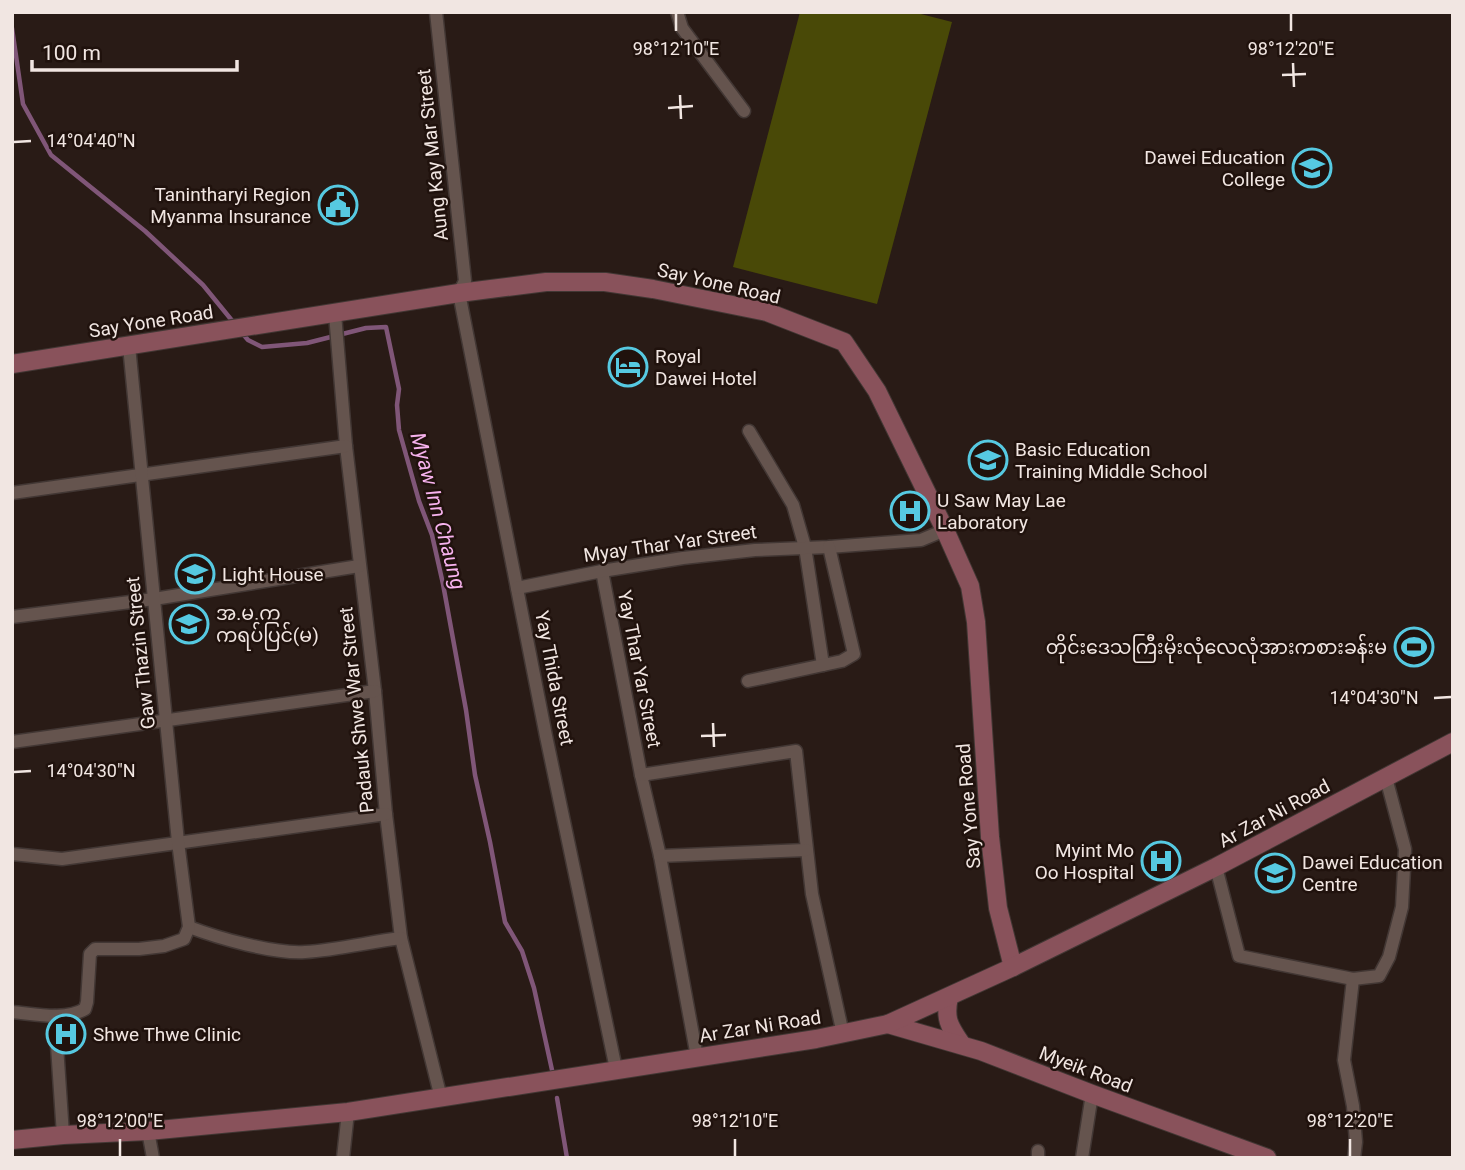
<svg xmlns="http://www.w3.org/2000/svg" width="1465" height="1170" font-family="Roboto,'Noto Sans Myanmar',sans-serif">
<rect width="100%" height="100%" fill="#291b16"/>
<path fill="#494907" d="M800,12h113l39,10 -75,282 -144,-37z"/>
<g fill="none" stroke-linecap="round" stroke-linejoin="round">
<g stroke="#805678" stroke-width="4.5">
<path d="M12,28l11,76 28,51 94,76 58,54 31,38"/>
<path d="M242,333l6,7 14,7 45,-4 59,-15 20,-1 13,62 -2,16 2,25 20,71 13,34 11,49 23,126 9,65 15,67 15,80 17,29 12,37 18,82"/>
<path d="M557,1098l10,60"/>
</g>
<defs>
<g id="street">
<path d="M436,12l29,269 -6,12 87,443 70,333"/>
<path d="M677,12l5,16 62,83"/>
<path d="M335,314l11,132 29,245 11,123 15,124 40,160"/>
<path d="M749,431l44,74 12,42 18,118"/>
<path d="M12,493l334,-47"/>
<path d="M602,571l39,204 19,81 37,201"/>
<path d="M517,588l85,-17 81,-13 72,-8 74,-3 92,-7 24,-10"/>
<path d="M12,617l142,-18 205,-33"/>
<path d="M748,681l94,-20 12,-7 -25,-107"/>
<path d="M12,742l363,-51"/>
<path d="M641,775l155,-24 16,143 31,140"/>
<path d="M12,854l50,5 324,-45"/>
<path d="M660,856l146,-6"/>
<path d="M1216,867l23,89 114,23"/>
<path d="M189,927c29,11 84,27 116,25 32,-2 64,-10 96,-14"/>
<path d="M12,1012c23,2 53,9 73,-3l2,-7 3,-48 5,-5h44l25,-3 20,-7 5,-12 -11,-85 -49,-496"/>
<path d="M55,1016l8,119"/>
<path d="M148,1131l5,27"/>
<path d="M1038,1151v7"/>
<path d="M343,1158l5,-46"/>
<path d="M1082,1158l10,-64"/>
<path d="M1354,1158l2,-16 -3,-36 -9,-46 9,-81 26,-3 10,-19 13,-50 3,-58 -19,-71"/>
</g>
<g id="secondary">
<path d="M12,364l447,-71 87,-11h59l48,7 114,23 77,30 33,49 68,139 25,56 6,36 14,215 8,71 15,59"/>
<path d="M949,997c-5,23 1,30 13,48"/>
<path d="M888,1024l93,27 111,43 175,64"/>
<path d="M12,1140l51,-5 85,-4 200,-19 468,-73 72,-15 125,-57 203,-100 237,-125"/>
</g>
</defs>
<use href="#street" stroke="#423734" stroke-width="15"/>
<use href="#secondary" stroke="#423734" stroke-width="20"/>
<use href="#street" stroke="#65544e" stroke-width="12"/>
<use href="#secondary" stroke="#89525b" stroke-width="18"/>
</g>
<path fill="none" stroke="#f1e6e2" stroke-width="2.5" d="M676,14v17M1291,14v17M1293,63l1,24M1282,75l24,-1M680,95l1,24M668,108l25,-2M14,142l17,-1M1434,698l17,-1M713,723l1,24M701,736l25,-1M14,772l17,-1M120,1139v17M735,1139v17M1350,1139v17"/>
<defs>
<symbol id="university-ring" viewBox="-11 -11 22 22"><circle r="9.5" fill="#20120d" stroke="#56c9e1" stroke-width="1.5"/><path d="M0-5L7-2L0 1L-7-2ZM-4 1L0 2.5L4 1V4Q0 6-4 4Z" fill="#56c9e1"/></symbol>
<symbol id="civic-ring" viewBox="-11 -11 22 22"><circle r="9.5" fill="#20120d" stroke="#56c9e1" stroke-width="1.5"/><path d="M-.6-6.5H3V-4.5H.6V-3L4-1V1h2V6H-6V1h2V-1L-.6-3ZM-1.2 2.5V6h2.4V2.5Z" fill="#56c9e1"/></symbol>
<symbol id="hotel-ring" viewBox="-11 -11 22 22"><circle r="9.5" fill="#20120d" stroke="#56c9e1" stroke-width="1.5"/><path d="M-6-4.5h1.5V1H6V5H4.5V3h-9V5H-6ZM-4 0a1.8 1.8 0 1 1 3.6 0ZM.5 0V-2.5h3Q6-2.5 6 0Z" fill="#56c9e1"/></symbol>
<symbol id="school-ring" viewBox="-11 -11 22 22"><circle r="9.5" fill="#20120d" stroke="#56c9e1" stroke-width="1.5"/><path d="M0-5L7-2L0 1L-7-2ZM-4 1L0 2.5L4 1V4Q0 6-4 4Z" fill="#56c9e1"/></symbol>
<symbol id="hospital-ring" viewBox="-11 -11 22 22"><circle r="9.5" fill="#20120d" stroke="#56c9e1" stroke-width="1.5"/><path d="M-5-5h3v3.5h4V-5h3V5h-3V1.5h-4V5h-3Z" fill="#56c9e1"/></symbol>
<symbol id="stadium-ring" viewBox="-11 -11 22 22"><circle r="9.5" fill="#20120d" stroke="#56c9e1" stroke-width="1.5"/><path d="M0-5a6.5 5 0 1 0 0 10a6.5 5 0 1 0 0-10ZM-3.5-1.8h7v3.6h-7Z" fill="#56c9e1"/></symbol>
</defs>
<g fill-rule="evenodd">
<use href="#university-ring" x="1290" y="146" width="44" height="44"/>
<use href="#civic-ring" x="316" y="183" width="44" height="44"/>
<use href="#hotel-ring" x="606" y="345" width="44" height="44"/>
<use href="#school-ring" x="966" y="438" width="44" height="44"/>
<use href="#hospital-ring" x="888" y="489" width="44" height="44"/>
<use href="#school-ring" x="173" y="552" width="44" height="44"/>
<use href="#school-ring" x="167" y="602" width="44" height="44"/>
<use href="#stadium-ring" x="1392" y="625" width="44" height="44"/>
<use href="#hospital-ring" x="1139" y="839" width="44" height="44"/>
<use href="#school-ring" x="1253" y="851" width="44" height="44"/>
<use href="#hospital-ring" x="44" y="1012" width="44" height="44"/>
</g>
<g text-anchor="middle" stroke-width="5" stroke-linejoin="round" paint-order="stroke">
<g font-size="19" fill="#f1e6e2" stroke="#20120d">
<text transform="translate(432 155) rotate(-96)" y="7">Aung Kay Mar Street</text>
<text transform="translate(719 283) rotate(13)" y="7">Say Yone Road</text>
<text transform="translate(151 321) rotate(-9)" y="7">Say Yone Road</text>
<text transform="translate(670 543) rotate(-8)" y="7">Myay Thar Yar Street</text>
<text transform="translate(140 653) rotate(-96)" y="7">Gaw Thazin Street</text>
<text transform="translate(640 669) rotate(79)" y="7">Yay Thar Yar Street</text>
<text transform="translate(555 678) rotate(79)" y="7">Yay Thida Street</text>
<text transform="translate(356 710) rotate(-96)" y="7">Padauk Shwe War Street</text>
<text transform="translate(968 806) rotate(-95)" y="7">Say Yone Road</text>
<text transform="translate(1274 813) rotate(-28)" y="7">Ar Zar Ni Road</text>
<text transform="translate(760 1026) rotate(-9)" y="7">Ar Zar Ni Road</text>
<text transform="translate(1086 1069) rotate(21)" y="7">Myeik Road</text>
</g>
<g font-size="19" fill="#f1e6e2" stroke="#20120d" text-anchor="start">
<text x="1285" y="164" text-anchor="end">Dawei Education<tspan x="1285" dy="22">College</tspan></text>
<text x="311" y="201" text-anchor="end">Tanintharyi Region<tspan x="311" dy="22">Myanma Insurance</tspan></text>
<text x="655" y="363">Royal<tspan x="655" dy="22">Dawei Hotel</tspan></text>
<text x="1015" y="456">Basic Education<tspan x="1015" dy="22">Training Middle School</tspan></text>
<text x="937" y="507">U Saw May Lae<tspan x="937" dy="22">Laboratory</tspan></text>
<text x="222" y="581">Light House</text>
<text x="216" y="620">အ.မ.က<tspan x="216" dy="22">ကရပ်ပြင်(မ)</tspan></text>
<text x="1387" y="654" text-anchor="end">တိုင်းဒေသကြီးမိုးလုံလေလုံအားကစားခန်းမ</text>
<text x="1134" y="857" text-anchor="end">Myint Mo<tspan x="1134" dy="22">Oo Hospital</tspan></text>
<text x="1302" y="869">Dawei Education<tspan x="1302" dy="22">Centre</tspan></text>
<text x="93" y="1041">Shwe Thwe Clinic</text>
</g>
<g font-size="21" font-style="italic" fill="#f6b2ed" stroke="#20120d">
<text transform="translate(438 511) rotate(75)" y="7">Myaw Inn Chaung</text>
</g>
</g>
<g font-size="18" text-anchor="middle" fill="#f1e6e2" stroke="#20120d" stroke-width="5" stroke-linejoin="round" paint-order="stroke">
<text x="676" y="55">98°12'10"E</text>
<text x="1291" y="55">98°12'20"E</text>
<text x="91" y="147">14°04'40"N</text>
<text x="1374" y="704">14°04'30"N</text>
<text x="91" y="777">14°04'30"N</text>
<text x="120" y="1127">98°12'00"E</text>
<text x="735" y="1127">98°12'10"E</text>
<text x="1350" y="1127">98°12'20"E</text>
</g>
<rect width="1465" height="1170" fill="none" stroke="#f1e6e2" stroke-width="28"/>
<path d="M32 60v10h205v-10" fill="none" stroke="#f1e6e2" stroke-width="3.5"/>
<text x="42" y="60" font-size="21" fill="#f1e6e2" stroke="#20120d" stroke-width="5" paint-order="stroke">100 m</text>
</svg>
